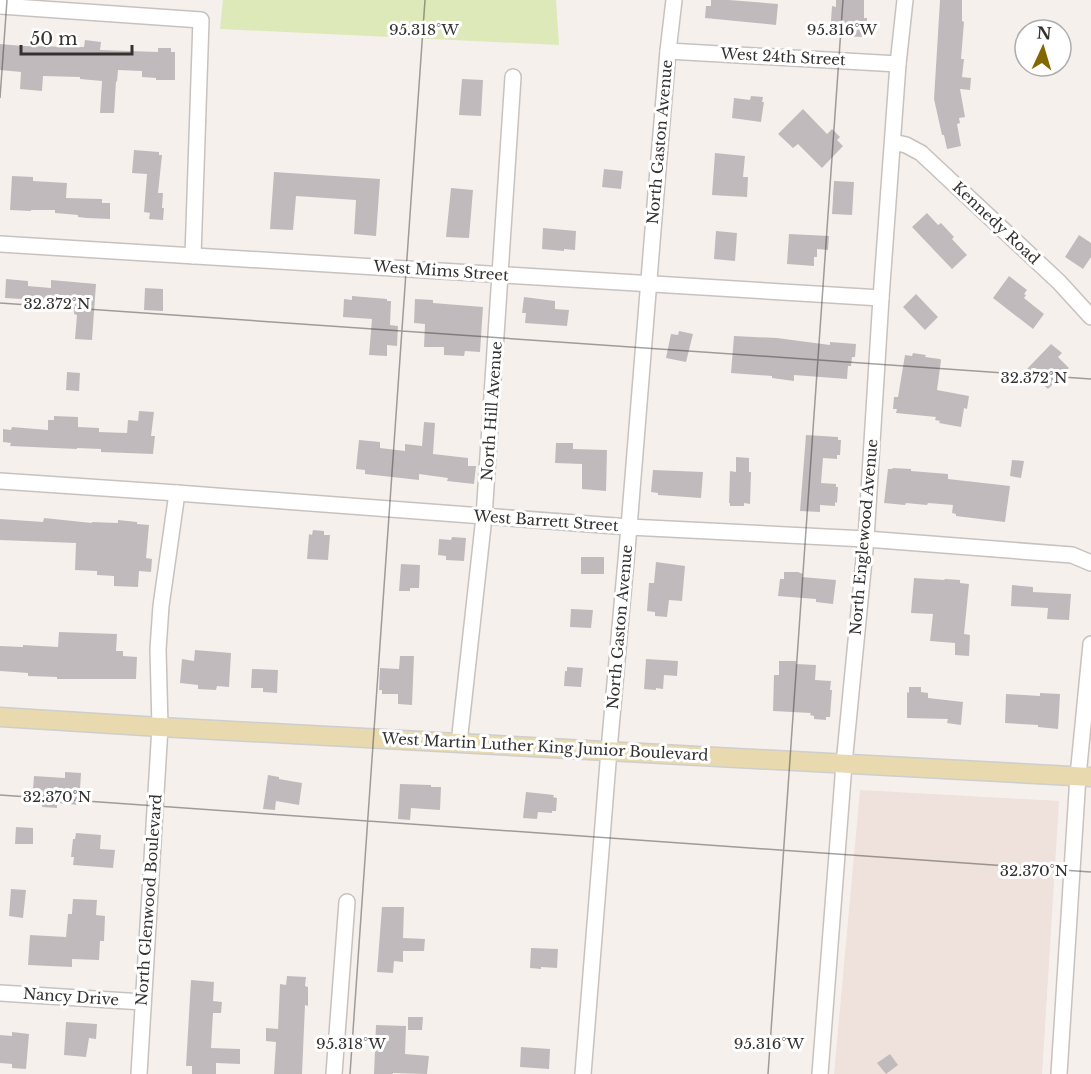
<svg xmlns="http://www.w3.org/2000/svg" width="1091" height="1074" font-family="'Libre Baskerville',serif">
<rect width="100%" height="100%" fill="#f6f0ed"/>
<path fill="#efe1db" d="M860,790l199,11 -17,273h-208z"/>
<path fill="#dde9b9" d="M223,0h333l3,45 -339,-16z"/>
<g fill="#c1babc">
<path d="M711,0h18l49,4 -2,21 -71,-7 1,-12h5z"/>
<path d="M836,0h28v18h3l-1,19 -36,-1 2,-30 4,1z"/>
<path d="M940,0h22v21l2,1 -3,37h3l-2,18 9,1 -1,12 -10,-1 5,28 -6,1 1,5 -3,1 4,22 -14,3 -3,-14h-2l-8,-36z"/>
<path d="M85,40l16,2 -1,8 58,2v-4h13v4h4v28h-19v-2l-14,-1v-6l-24,-1 -1,12 -1,-1 -2,32h-14l2,-32 -22,-2v-2l-37,-1 -1,15 -22,-2 1,-17 -21,-2v-26l23,2 61,1z"/>
<path d="M462,79l21,1 -2,36 -22,-1z"/>
<path d="M751,96l12,1 -1,5h2l-3,20 -29,-4 2,-20 16,2z"/>
<path d="M803,109l24,25 5,-5 8,8 -3,3 6,6 -21,22 -24,-24 -5,4 -15,-14z"/>
<path d="M134,150l25,2v3h3l-4,38h5l-1,15h2l-1,12 -14,-1 1,-6 -6,-1 3,-38 -15,-1z"/>
<path d="M715,153l30,3 -2,21h5l-1,20 -35,-2z"/>
<path d="M604,169l19,2 -2,18 -19,-2z"/>
<path d="M274,172l106,7 -4,57 -22,-2 2,-34 -60,-4 -3,34 -23,-1z"/>
<path d="M12,176l21,1v4l34,2 -1,15 36,1v4h8v16l-23,-1 -9,-1v-2l-23,-2v-3h-24v1l-21,-1z"/>
<path d="M834,181l20,1 -2,33 -20,-1z"/>
<path d="M451,188l22,2 -4,48 -23,-1z"/>
<path d="M927,213l11,12 3,-2 13,14 -2,2 15,16 -15,14 -40,-42z"/>
<path d="M543,228l33,3 -1,19 -11,-1v2l-22,-2z"/>
<path d="M716,231l21,2 -2,28 -21,-2z"/>
<path d="M789,234l40,2 -1,14 -11,-1v8h-3v9l-27,-2z"/>
<path d="M1079,235l12,8v14l-8,12 -18,-12z"/>
<path d="M1009,276l18,14 -3,4 2,1 -2,3 20,16 -11,15 -40,-31z"/>
<path d="M6,279l22,2v5l23,2v-8l45,4 -4,56 -17,-1 2,-24 -3,-1 1,-12 -70,-4z"/>
<path d="M145,288l18,1v22l-19,-1z"/>
<path d="M916,294l22,23 -13,13 -22,-23z"/>
<path d="M352,296l35,3v2h4l-1,24 8,1 -1,20 -10,-1v11l-18,-1 3,-36 -29,-2 1,-18 8,1z"/>
<path d="M524,297l31,4v8l14,1 -2,16 -42,-3 1,-10h-4z"/>
<path d="M415,299l18,1v3l50,4 -3,45 -15,-1 -1,5 -20,-1v-8h-20l1,-23 -11,-1z"/>
<path d="M679,331l14,3 -7,28 -20,-4 5,-24 7,1z"/>
<path d="M734,336l43,2 53,7v-3l26,2 -1,13h-3l-1,9h-3l-1,13 -53,-4v6l-22,-3v-2l-41,-3z"/>
<path d="M1051,344l11,9 -4,4 11,11 -21,21 -21,-20z"/>
<path d="M913,353l13,2 -1,2 15,2 1,1 -4,30 32,6 -2,13 -3,-1 -3,19 -22,-4 1,-2 -5,-1 1,-3 -40,-4 1,-4h-4l1,-12h4l7,-42 7,1z"/>
<path d="M67,372l13,1 -1,18 -13,-1z"/>
<path d="M139,411l15,1 -3,24h4l-2,18 -52,-2v-3l-24,-1v1l-67,-3 1,-3 -8,-1v-13l8,1 1,-3 36,3v-10h6v-4l24,1v10l21,1v4l28,1 1,-13 10,1z"/>
<path d="M424,422l11,1 -2,31 35,4v8h8l-2,18 -27,-3 1,-3 -29,-4v6l-54,-6v-4l-9,-1 3,-29 21,2v6l25,3v-7l17,2z"/>
<path d="M806,435l32,2v3h3l-1,15h-3v4l-14,-1 -2,25 15,1v3h2l-1,16 -2,-1v4l-15,-1v7l-20,-1z"/>
<path d="M556,443h17v6l34,1 -1,41 -24,-2v-25l-27,-1z"/>
<path d="M736,457l13,1v14h2l-1,32 -6,-1v3h-14v-3h-1l1,-32 6,1z"/>
<path d="M1012,460l12,1 -3,17 -11,-2z"/>
<path d="M893,468l18,1v2l37,3v5l62,7 -5,36 -49,-6v-2l-4,-1 1,-8 -25,-2 -1,2 -21,-2 -1,2 -21,-2 4,-34h4z"/>
<path d="M653,470l50,2 -2,26 -43,-3v-2l-7,-1z"/>
<path d="M44,518l48,5v-1l26,1v-3l19,2v2l12,1 -3,33 6,1 -1,13 -12,-1 -1,16 -24,-1v-10l-17,-1v-4l-22,-1 1,-27 -76,-3v-21l43,3z"/>
<path d="M313,530l11,1v4h6l-2,25 -21,-1 2,-25 3,1z"/>
<path d="M452,537l14,1 -2,23 -18,-1v-4l-8,-1 1,-16 12,1z"/>
<rect x="581" y="557" width="23" height="17"/>
<path d="M656,562l29,4 -3,35 -13,-1 -2,17 -12,-1v-4l-8,-1 2,-28h5z"/>
<path d="M401,564l19,1 -1,23h-9v3h-11z"/>
<path d="M784,572h14l5,2 -1,3 34,3 -3,24 -17,-2v-3l-38,-3 2,-17h4z"/>
<path d="M914,578l30,2 1,-1 15,1v3l9,1 -5,50 6,1 -1,21 -14,-1v-12l-25,-2 3,-27 -22,-1z"/>
<path d="M1012,585l21,2v5l38,2 -2,26 -22,-1 1,-11 -37,-2z"/>
<path d="M571,609l22,1 -2,18 -21,-1z"/>
<path d="M59,632l58,2 -1,17h7v5l14,1 -1,22h-79v-2l-29,-1v-3l-28,-2v-25l23,1v-2l35,2z"/>
<path d="M195,650l36,3 -2,34 -12,-1 -1,4 -18,-1v-4l-18,-2 2,-24 12,2z"/>
<path d="M400,656h14l-2,49 -14,-1v-10h-16v-4h-3l1,-22 19,1z"/>
<path d="M646,659l32,2 -1,15 -13,-1 -1,14 -7,-1v2l-12,-1z"/>
<path d="M779,661h17v3l20,1 -1,15 16,1 -1,9h2l-2,27h-4v3l-12,-1v-3l-4,-1 1,-2 -38,-2 1,-36h5z"/>
<path d="M567,667l16,1 -2,19 -17,-1 1,-15h2z"/>
<path d="M252,669l26,1 -1,23 -14,-1v-4h-12z"/>
<path d="M909,687h12v5l7,1v5l35,4 -2,23 -14,-2 1,-4 -41,-1v-26l2,1z"/>
<path d="M1040,693l20,1 -2,35 -20,-2v-2l-33,-2 1,-29 34,2z"/>
<path d="M65,772l16,1 -2,32 -22,-2v5l-15,-1v-4h-10l2,-27 31,2z"/>
<path d="M268,775l11,2v2l23,4 -3,22 -23,-4 -1,9 -12,-1z"/>
<path d="M400,784l31,1v2h10l-1,23 -29,-2 -1,12 -12,-1z"/>
<path d="M526,792l28,3 -1,2 4,1 -1,13h-4v2l-14,-1 -1,7 -14,-1z"/>
<path d="M16,827l17,1v16h-18z"/>
<path d="M76,833l25,2 -1,14 15,1 -2,18 -40,-3 1,-8h-3l2,-18h2z"/>
<path d="M11,889l15,1 -3,28 -14,-2z"/>
<path d="M73,899l24,1 -1,15 9,1 -1,25h-4l-1,19 -27,-1v8l-44,-2 2,-30 36,2 2,-23h4z"/>
<path d="M382,907h22l-1,31 22,1 -1,12h-21v11l-9,-1 -1,12 -16,-1z"/>
<path d="M531,948l27,1 -1,19 -16,-1v2l-11,-1z"/>
<path d="M287,976l19,1 -1,9 3,1v19l-3,-1 -3,69h-28l2,-32 -10,-1v-13l12,1 2,-45 6,1z"/>
<path d="M191,980l23,2 -1,19 9,1 -1,11h-8l-2,35 29,1v15l-24,-1v11h-24v-8h-6z"/>
<path d="M408,1017h15l-1,13h-14z"/>
<path d="M66,1022l31,2 -1,15 -7,-1 -3,19 -22,-2z"/>
<path d="M376,1025l30,1 -1,28 24,2 -2,18 -34,-1v1h-19z"/>
<path d="M12,1032l17,2 -3,35 -14,-1v-4l-12,-1v-28l12,1z"/>
<path d="M521,1047l29,2 -1,20 -29,-2z"/>
<path d="M890,1054l8,11 -12,9 -9,-11z"/>
</g>
<g fill="none" stroke-linecap="round" stroke-linejoin="round">
<defs>
<g id="minor">
<path d="M0,6l201,14 -8,236"/>
<path d="M668,51l230,13"/>
<path d="M893,142l13,3 15,8 138,129 32,35"/>
<path d="M0,244l881,54"/>
<path d="M0,481l177,12 452,34 237,12 206,16 19,8"/>
<path d="M459,743l25,-226 29,-440"/>
<path d="M0,993l143,9"/>
<path d="M139,1074l21,-347 -2,-78 3,-43 16,-113"/>
<path d="M334,1074l13,-172"/>
<path d="M583,1074l26,-324 20,-223 27,-334 12,-142 6,-51"/>
<path d="M820,1074l24,-310 22,-225 15,-241 17,-234 7,-64"/>
<path d="M1059,1074l19,-298 13,-132"/>
</g>
<path id="major" d="M0,717l160,10 931,50"/>
</defs>
<use href="#minor" stroke="#c8c2be" stroke-width="18"/>
<use href="#major" stroke="#cecece" stroke-width="21"/>
<use href="#minor" stroke="#fff" stroke-width="15"/>
<use href="#major" stroke="#e8d9af" stroke-width="18"/>
</g>
<path fill="none" stroke="#343231" stroke-width="1.5" stroke-opacity="0.45" d="M0,98l7,-98M0,303l1091,76M0,795l1091,77M350,1074l75,-1074M768,1074l75,-1074"/>
<g text-anchor="middle" stroke-width="6" stroke-linejoin="round" paint-order="stroke">
<g font-size="15" fill="#343231" stroke="#fff">
<text transform="translate(783 57) rotate(3)" y="5">West 24th Street</text>
<text transform="translate(660 142) rotate(-85)" y="5">North Gaston Avenue</text>
<text transform="translate(996 223) rotate(43)" y="5">Kennedy Road</text>
<text transform="translate(441 271) rotate(4)" y="5">West Mims Street</text>
<text transform="translate(492 411) rotate(-86)" y="5">North Hill Avenue</text>
<text transform="translate(546 521) rotate(4)" y="5">West Barrett Street</text>
<text transform="translate(864 537) rotate(-85)" y="5">North Englewood Avenue</text>
<text transform="translate(620 627) rotate(-85)" y="5">North Gaston Avenue</text>
<text transform="translate(545 747) rotate(3)" y="5">West Martin Luther King Junior Boulevard</text>
<text transform="translate(149 900) rotate(-86)" y="5">North Glenwood Boulevard</text>
<text transform="translate(71 997) rotate(4)" y="5">Nancy Drive</text>
</g>
</g>
<g font-size="15" text-anchor="middle" fill="#343231" stroke="#fff" stroke-width="6" stroke-linejoin="round" paint-order="stroke">
<text x="424" y="35">95.318°W</text>
<text x="842" y="35">95.316°W</text>
<text x="57" y="309">32.372°N</text>
<text x="1034" y="383">32.372°N</text>
<text x="57" y="802">32.370°N</text>
<text x="1034" y="876">32.370°N</text>
<text x="351" y="1049">95.318°W</text>
<text x="769" y="1049">95.316°W</text>
</g>
<g transform="translate(1043 48) rotate(4)"><circle r="28" fill="#ffffff" stroke="#aeadad" stroke-width="1.5"/>
<path d="M0-4.5L10 22L0 15L-10 22Z" fill="#836700"/>
<text y="-9" font-size="16" font-weight="bold" text-anchor="middle" fill="#343231">N</text>
</g>
<path d="M21 45v9h111v-9" fill="none" stroke="#343231" stroke-width="3"/>
<text x="30" y="45" font-size="18" fill="#343231" stroke="#ffffff" stroke-width="4.5" paint-order="stroke">50 m</text>
</svg>
